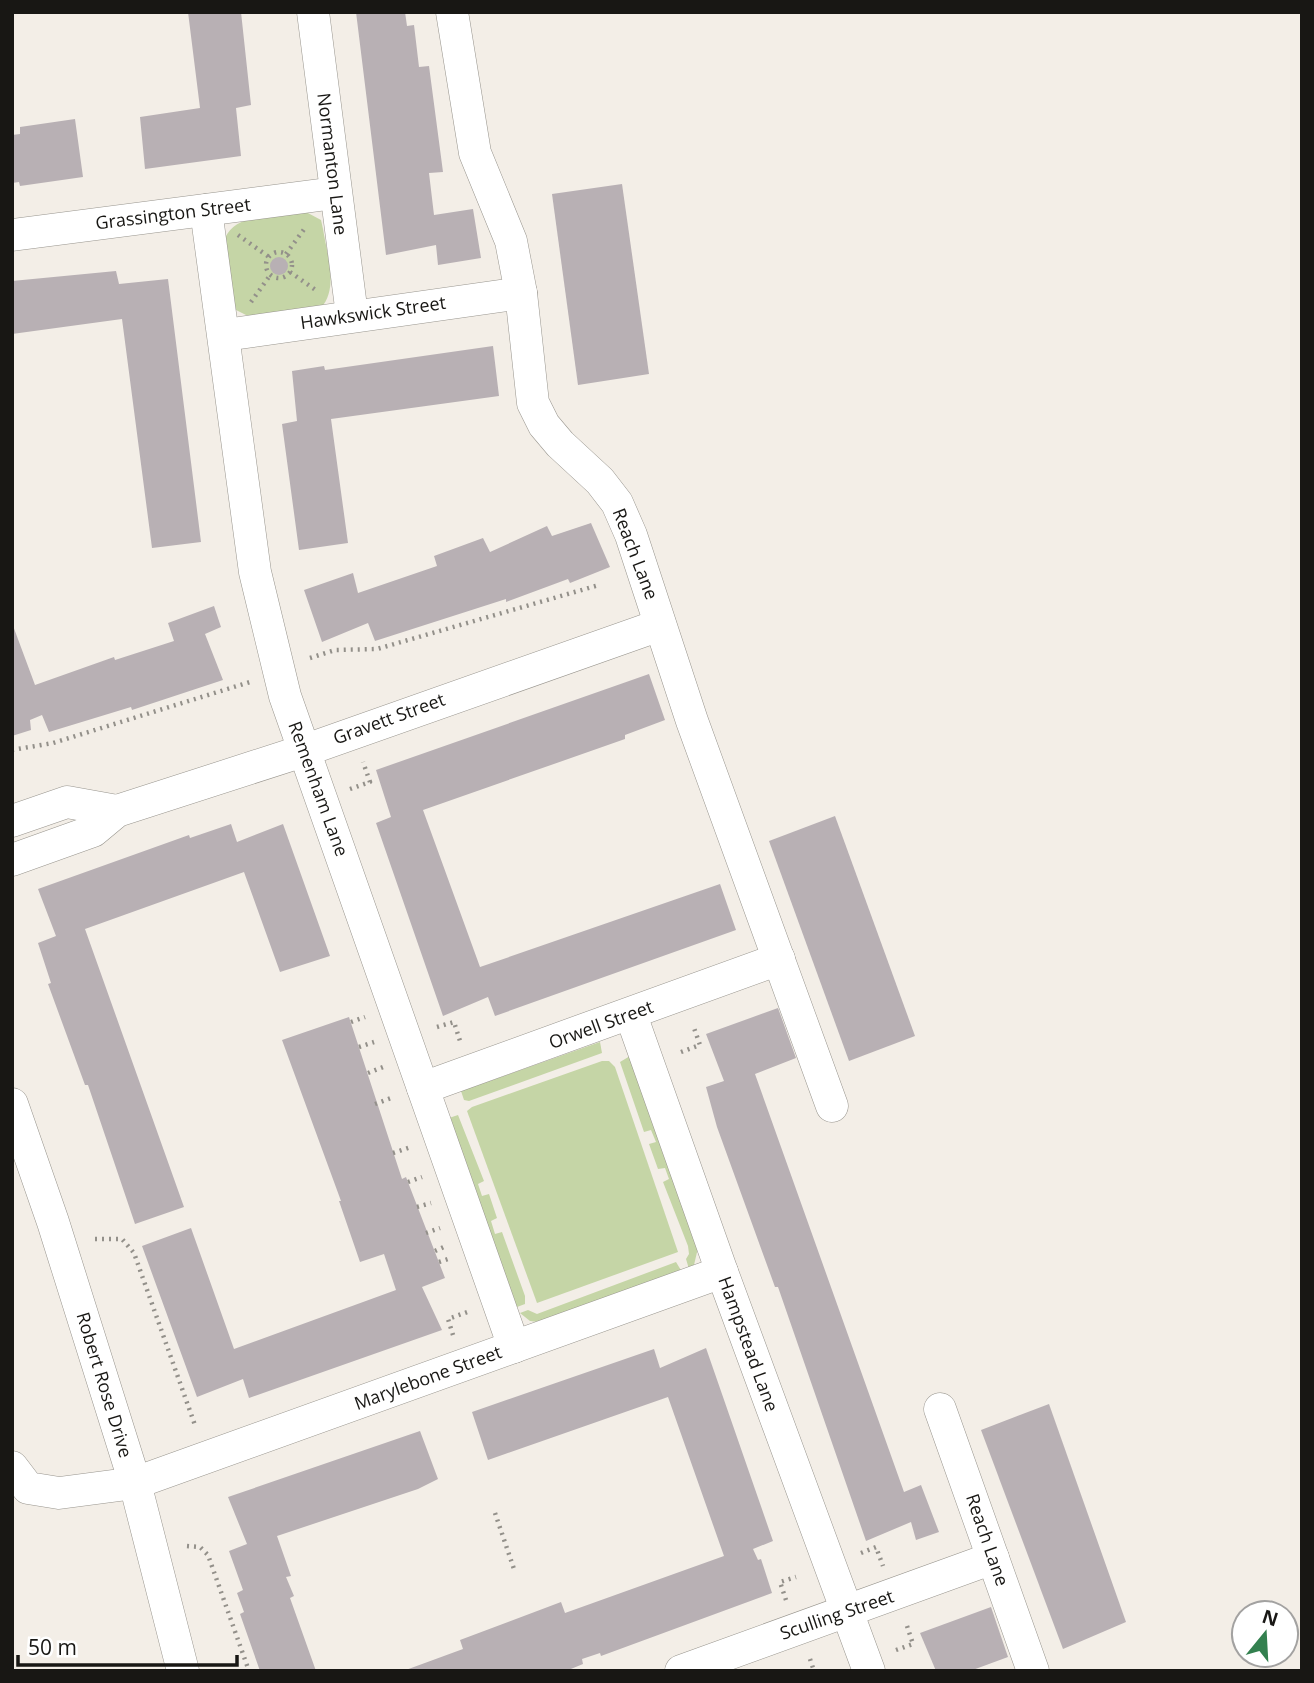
<svg xmlns="http://www.w3.org/2000/svg" width="1314" height="1683" font-family="'Open Sans',sans-serif">
<rect width="100%" height="100%" fill="#f3eee7"/>
<g fill="#c5d5a6">
<path d="M306,212l15,8 2,9c4,26 16,58 -2,79l-71,9 -16,-8 -9,-71c11,-26 55,-23 81,-26z"/>
<path d="M600,1042l2,11 -133,48 -5,-1 -3,-9z"/>
<path d="M630,1056l68,192 -4,17 -5,4 -3,-10 3,-5 -1,-8 -25,-64 6,-3 -4,-11 -7,1 -9,-25 7,-2 -5,-12 -7,2 -24,-70z"/>
<path d="M602,1061h7l6,6 63,185 -141,51 -70,-192 5,-4z"/>
<path d="M458,1115l26,66 -6,3 4,12 7,-2 8,24 -6,3 4,13 7,-2 23,64v8l-8,3 -68,-189z"/>
<path d="M676,1262l6,10 -144,50 -8,-1 -10,-8 8,-3 9,4z"/>
</g>
<g fill="#b8b0b4">
<path d="M188,12h53l10,93 -15,3 5,48 -96,13 -5,-52 60,-9z"/>
<path d="M356,12h49l2,14 7,-1 5,42 10,-1 14,106 -14,1 5,42 39,-6 8,49 -43,7 -2,-20 -50,10z"/>
<path d="M75,119l8,58 -63,9 -1,-4 -7,1v-48l8,-1v-7z"/>
<path d="M622,184l27,190 -71,11 -26,-191z"/>
<circle cx="279" cy="266" r="9"/>
<path d="M116,271l3,13 49,-5 33,263 -49,6 -30,-229 -110,15v-53z"/>
<path d="M493,346l6,50 -168,23 17,124 -49,7 -17,-126 15,-3 -5,-50 32,-5 1,4z"/>
<path d="M591,523l19,44 -40,16 -2,-4 -62,23v-3l-131,42 -7,-18 -46,19 -18,-52 49,-17 5,20 79,-27 -3,-10 49,-18 7,14 57,-26 5,10z"/>
<path d="M214,606l7,21 -16,7 18,46 -91,30 -1,-3 -82,25 -7,-17 -12,5 1,10 -19,6v-113l23,62 79,-28 1,3 59,-19 -6,-18z"/>
<path d="M649,674l16,46 -40,15v4l-202,71 57,157 240,-83 16,46 -241,86 -7,-19 -45,19 -67,-193 15,-6 -15,-47z"/>
<path d="M835,816l80,220 -66,25 -80,-220z"/>
<path d="M231,824l6,18 46,-18 47,132 -50,16 -36,-100 -159,57 99,278 -49,17 -47,-139h-3l-37,-101 3,-1 -13,-40 18,-7 -18,-47 151,-54 1,3z"/>
<path d="M778,1008l18,50 -41,16 149,418 17,-7 18,47 -23,8 -5,-18 -45,19 -88,-254h-3l-58,-160 -11,-40 18,-6 -18,-47z"/>
<path d="M349,1017l53,162 4,-2 39,101 -23,9 20,43 -193,68 -6,-19 -46,18 -55,-151 49,-18 43,121 162,-59 -12,-36 -24,8 -21,-61h2l-59,-161z"/>
<path d="M706,1348l67,193 -20,8 5,11 3,-1 11,34 -171,63 -1,-3 -18,6 1,5 -17,7h-163l60,-22 -3,-9 101,-38 4,11 159,-57 -56,-159 -180,63 -16,-48 182,-63 6,19z"/>
<path d="M1049,1404l77,218 -63,27 -82,-219z"/>
<path d="M420,1431l18,48 -20,10 -141,47 14,40 -5,1 8,19 -4,2 26,73h-56l-20,-57 4,-2 -7,-19 6,-3 -14,-39 18,-7 -19,-47z"/>
<path d="M991,1607l17,50 -38,14h-34l-16,-38z"/>
</g>
<g fill="none" stroke-linecap="round" stroke-linejoin="round">
<defs>
<g id="minor">
<path d="M313,12l39,303"/>
<path d="M452,12l23,141 36,88 10,52 12,110 11,22 16,19 40,37 17,22 14,32 61,186 140,385"/>
<path d="M206,210l49,362 30,124 229,651"/>
<path d="M12,235l323,-42"/>
<path d="M225,335l296,-42"/>
<path d="M12,821l55,-19 50,9"/>
<path d="M12,860l81,-29 24,-20 186,-60 357,-126"/>
<path d="M631,1015l91,257 147,399"/>
<path d="M423,1088l356,-129"/>
<path d="M12,1104l41,118 82,261 48,188"/>
<path d="M940,1409l93,262"/>
<path d="M12,1467l16,21 31,5 76,-10 587,-211"/>
<path d="M681,1671l312,-113"/>
</g>
</defs>
<use href="#minor" stroke="#98958e" stroke-width="33"/>
<g stroke="#93908a" stroke-width="4.5" stroke-dasharray="2 5" stroke-linecap="butt">
<path d="M238,235l31,22"/>
<circle cx="279" cy="265" r="13"/>
<path d="M286,254l19,-26"/>
<path d="M290,272l27,19"/>
<path d="M251,302l20,-28"/>
<path d="M310,658l25,-8 42,-1 222,-64"/>
<path d="M12,750l41,-7 197,-61"/>
<path d="M350,789l20,-7 -7,-20"/>
<path d="M351,1022l14,-5"/>
<path d="M437,1027l17,-5 6,19"/>
<path d="M359,1047l15,-5"/>
<path d="M681,1052l19,-7 -6,-17"/>
<path d="M368,1073l15,-6"/>
<path d="M375,1104l19,-7"/>
<path d="M393,1153l18,-6"/>
<path d="M408,1182l14,-5"/>
<path d="M417,1207l14,-4"/>
<path d="M426,1233l14,-5"/>
<path d="M95,1239h27l12,14 62,175"/>
<path d="M435,1251l11,-5"/>
<path d="M439,1262l12,-4"/>
<path d="M453,1335l-5,-16 22,-8"/>
<path d="M495,1513l20,59"/>
<path d="M187,1546l13,1 8,8 41,116"/>
<path d="M861,1553l15,-6 7,19"/>
<path d="M786,1600l-6,-18 16,-5"/>
<path d="M896,1650l17,-6 -6,-18"/>
<path d="M810,1659l4,12"/>
</g>
<use href="#minor" stroke="#fff" stroke-width="32"/>
</g>
<g text-anchor="middle" stroke-width="5" stroke-linejoin="round" paint-order="stroke">
<g font-size="18" fill="#181714" stroke="#fff">
<text transform="translate(332 164) rotate(83)" y="6">Normanton Lane</text>
<text transform="translate(173 214) rotate(-7)" y="6">Grassington Street</text>
<text transform="translate(373 313) rotate(-8)" y="6">Hawkswick Street</text>
<text transform="translate(635 554) rotate(69)" y="6">Reach Lane</text>
<text transform="translate(389 719) rotate(-20)" y="6">Gravett Street</text>
<text transform="translate(318 789) rotate(70)" y="6">Remenham Lane</text>
<text transform="translate(601 1025) rotate(-20)" y="6">Orwell Street</text>
<text transform="translate(748 1344) rotate(70)" y="6">Hampstead Lane</text>
<text transform="translate(428 1378) rotate(-20)" y="6">Marylebone Street</text>
<text transform="translate(104 1385) rotate(73)" y="6">Robert Rose Drive</text>
<text transform="translate(987 1540) rotate(71)" y="6">Reach Lane</text>
<text transform="translate(837 1615) rotate(-19)" y="6">Sculling Street</text>
</g>
</g>
<rect width="1314" height="1683" fill="none" stroke="#181714" stroke-width="28"/>
<g transform="translate(1265 1634) rotate(18)"><circle r="33" fill="#ffffff" stroke="#a3a2a1" stroke-width="2"/>
<path d="M0-5L12 26L0 18L-12 26Z" fill="#33804f"/>
<text y="-10" font-size="19" font-weight="bold" text-anchor="middle" fill="#181714">N</text>
</g>
<path d="M18 1655v10h219v-10" fill="none" stroke="#181714" stroke-width="3.5"/>
<text x="28" y="1655" font-size="21" fill="#181714" stroke="#ffffff" stroke-width="5" paint-order="stroke">50 m</text>
</svg>
